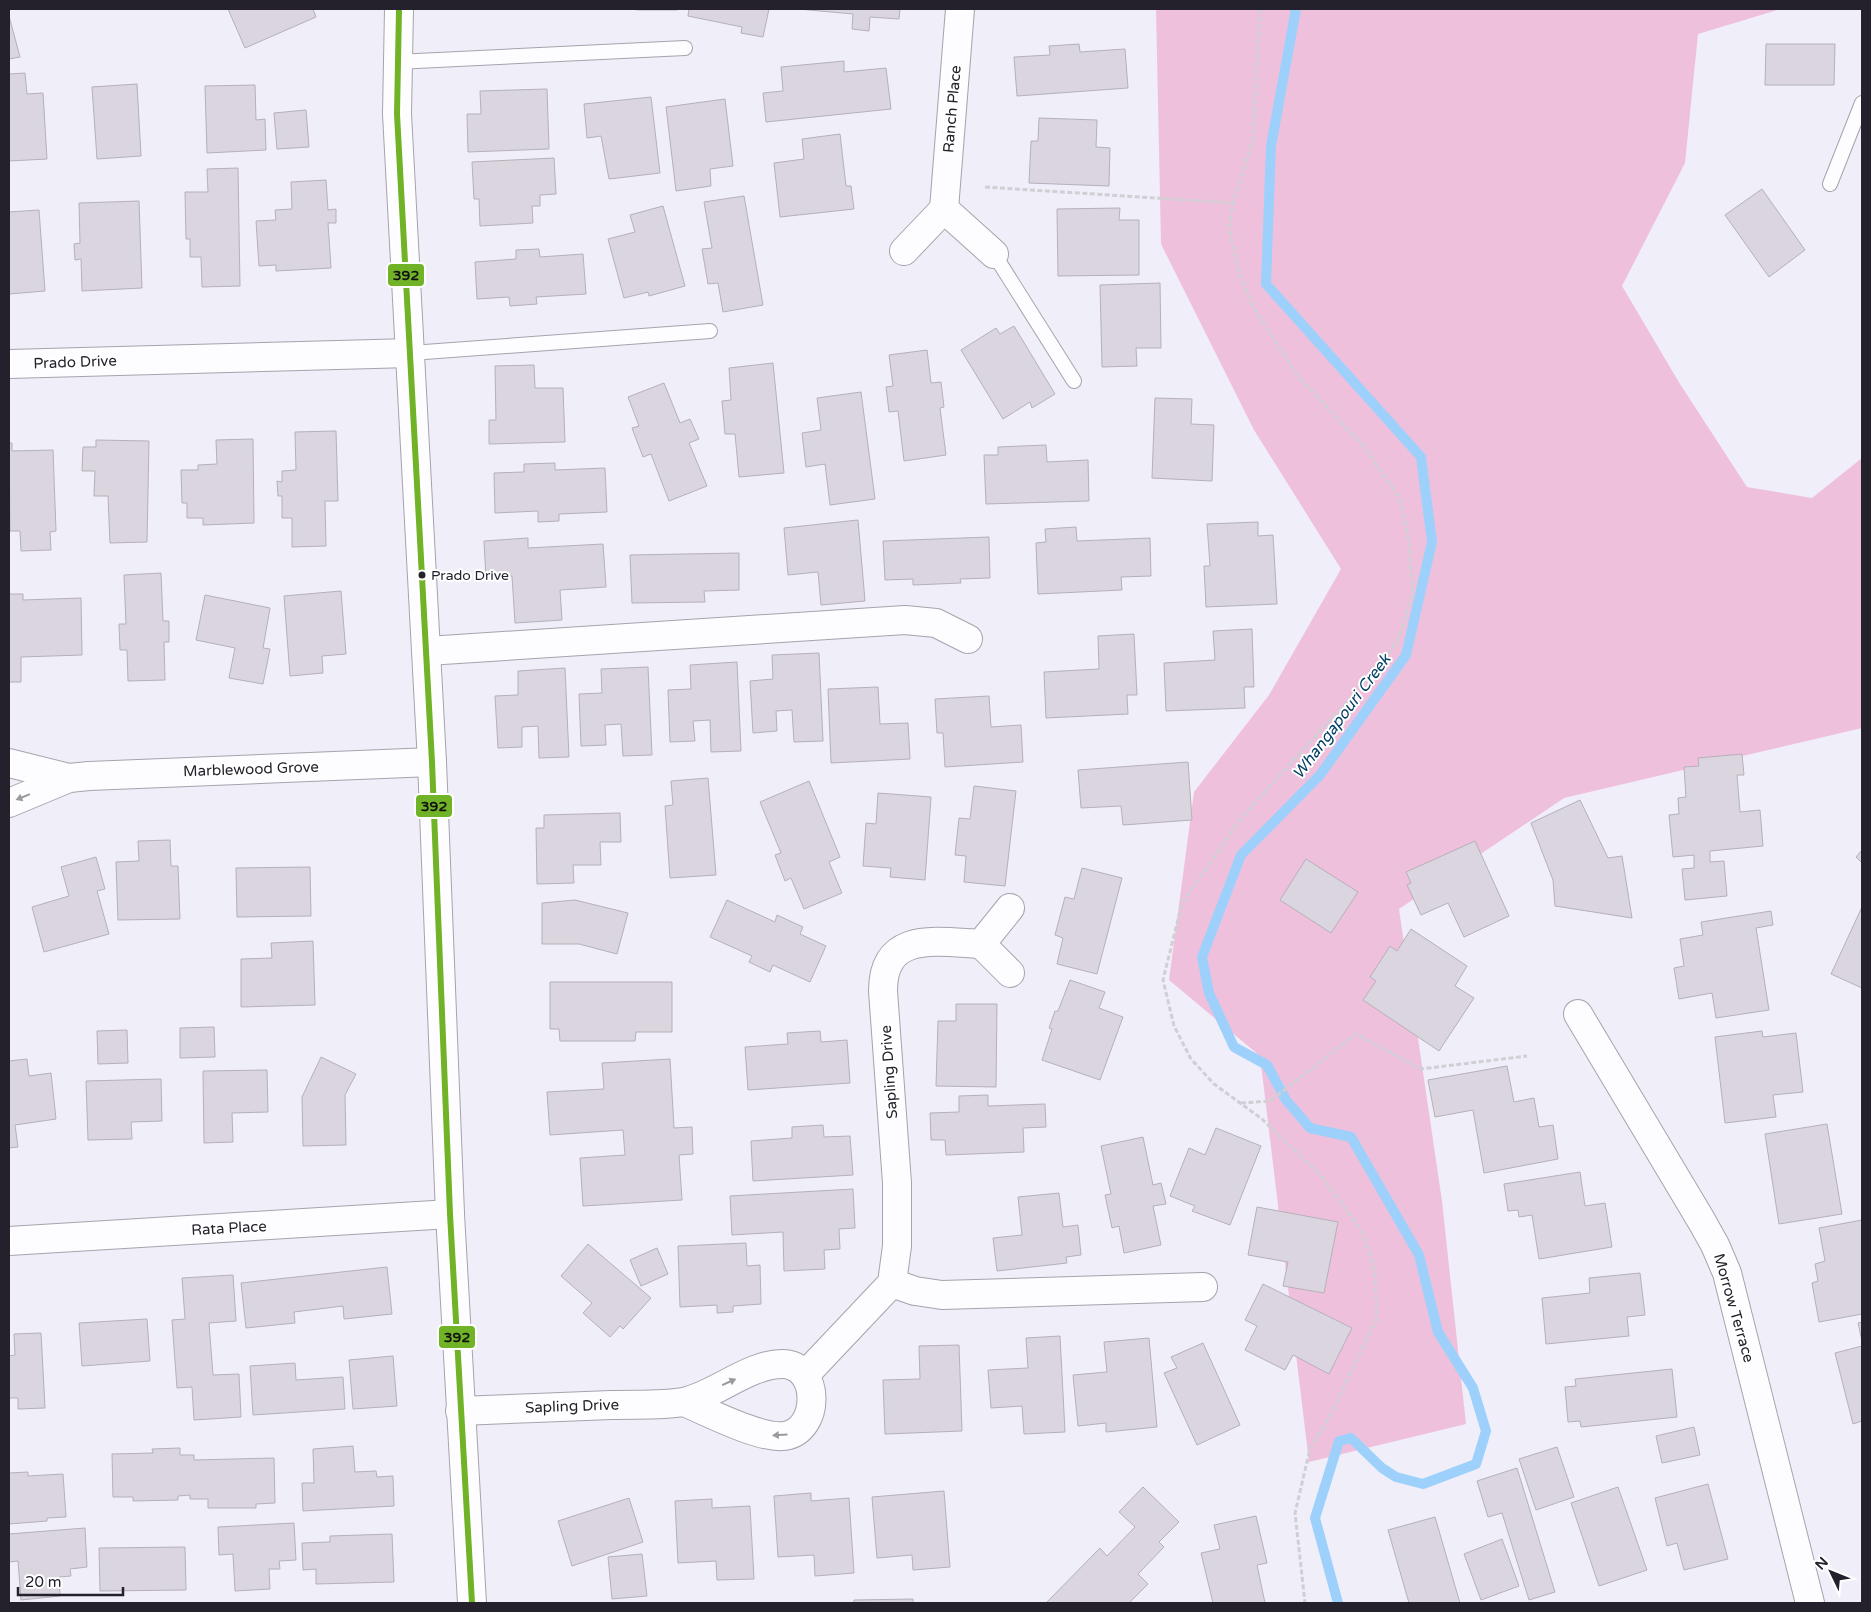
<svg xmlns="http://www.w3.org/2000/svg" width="1871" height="1612" font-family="'Varela Round',sans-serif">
<rect width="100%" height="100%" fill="#f0eef8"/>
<path fill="#efc0dc" d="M1156,9h625l-83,25 -13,129 -63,123 58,98 67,103 65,11 50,-40v270l-298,70 -165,111 43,292 24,223 -157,38 -49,-406 -91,-76 25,-188 75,-97 72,-126 -87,-139 -93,-186z"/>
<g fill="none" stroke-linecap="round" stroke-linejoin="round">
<path stroke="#9dd1fc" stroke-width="10" d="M1296,9l-25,137 -5,138 155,173 11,85 -26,113 -86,120 -79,80 -39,102 7,36 25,54 33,18 19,35 24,28 41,9 68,118 19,77 35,56 13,43 -10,33 -53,20 -27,-7 -14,-9 -31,-30 -12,3 -24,77 23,85"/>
</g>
<g fill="#dad5de" stroke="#b5b0b9">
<path d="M228,9h85l3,8 -71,31z"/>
<rect x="637" y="9" width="40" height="1"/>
<path d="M689,9h80l-6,28 -22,-4 1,-6 -54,-11z"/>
<path d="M798,9h102l-1,10 -29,-2 -1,14 -17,-2 1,-15z"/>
<path d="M9,16l11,41 -11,2z"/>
<path d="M1079,44l1,8 45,-3 3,39 -111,8 -3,-39 36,-2 -1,-9z"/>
<path d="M1766,44h69l-1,41h-69z"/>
<path d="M844,61v11l42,-4 5,41 -125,13 -3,-29 20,-2 -2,-24z"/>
<path d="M25,73l2,21 16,-1 4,66 -38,2v-87z"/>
<path d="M137,84l4,72 -44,3 -5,-72z"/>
<path d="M255,85l1,35 9,-1 1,31 -59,3 -2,-67z"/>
<path d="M547,89l2,60 -81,3 -1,-38h14l-1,-23z"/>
<path d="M651,97l9,76 -51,6 -8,-43 -14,2 -3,-34z"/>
<path d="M725,99l8,67 -23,3 1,17 -35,5 -10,-84z"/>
<path d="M306,110l3,37 -32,2 -3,-36z"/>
<path d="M1039,118l58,2 -1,27 14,1 -1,38 -80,-3 2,-42h7z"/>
<path d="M840,134l6,52h5l3,23 -74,8 -6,-54 30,-4 -2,-20z"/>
<path d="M554,158l2,36 -16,1v11h-8l1,17 -53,3 -1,-27h-5l-2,-37z"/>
<path d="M238,168l2,118 -38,1 -1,-30h-11v-18h-4l-1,-47h23l-1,-23z"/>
<path d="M326,180l2,30 8,-1v14h-8l3,45 -55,3v-6l-17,1 -3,-45 20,-1 -1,-10 17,-1 -1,-27z"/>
<path d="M1762,189l43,61 -36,27 -44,-62z"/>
<path d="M744,196l19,109 -40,7 -5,-29 -10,1 -6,-35 10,-1 -8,-46z"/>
<path d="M139,201l3,87 -60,3 -1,-32 -6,1 -1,-16 6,-1 -1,-40z"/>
<path d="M663,206l22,80 -36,10 -1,-4 -24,6 -16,-59 27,-7 -5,-17z"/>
<path d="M1120,208l-1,12h20v55l-81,1 -1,-67z"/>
<path d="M39,210l6,81 -36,3v-82z"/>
<path d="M539,249l1,8 43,-3 3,40 -50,3 1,7 -27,2 -1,-9 -32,2 -2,-37 41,-3v-9z"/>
<path d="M1160,283l1,65h-25l1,18 -35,1 -2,-82z"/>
<path d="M1014,326l41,68 -23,14 -2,-6 -27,17 -42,-69 35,-22 4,6z"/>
<path d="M927,350l4,33 10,-1 3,25 -4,1 6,47 -42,6 -6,-50 -9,1 -3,-25 7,-1 -4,-31z"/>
<path d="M773,363l11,110 -45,4 -4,-43h-10l-3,-33 9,-1 -2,-32z"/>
<path d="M534,365l1,23h28l2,54 -76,2v-24h7l-1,-54z"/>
<path d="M664,383l16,40 10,-4 9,20 -10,4 18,43 -38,15 -18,-47 -8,3 -11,-29 7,-2 -11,-29z"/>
<path d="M861,392l14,107 -45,6 -5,-41 -19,3 -4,-34 19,-3 -4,-32z"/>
<path d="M1155,398l37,1 -1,25 23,1 -2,56 -60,-3z"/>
<path d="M336,431l2,70h-13l1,45 -34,1v-29h-10v-22h-4l-1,-15 5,1v-11l14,-1 -1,-38z"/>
<path d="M253,439l1,84 -51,2v-7h-16v-15h-5l-1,-33h17v-5l19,-1 -1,-24z"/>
<path d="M96,440l53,1 -2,101 -37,1 -2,-47h-14l1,-25h-13l1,-24h13z"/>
<path d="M9,443h3v8l41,-1 3,81 -6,1 1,18 -30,1 -1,-20h-10z"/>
<path d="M1046,445l1,17 41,-2 1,41 -103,3 -2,-49h14v-8z"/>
<path d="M555,463v7l50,-2 2,44 -48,2v7l-21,1v-11l-43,2 -1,-40 30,-1v-8z"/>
<path d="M858,520l7,81 -44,4 -3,-33 -30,3 -4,-47z"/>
<path d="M1258,522v14l15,-1 4,69 -71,3 -2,-41h6l-3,-42z"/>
<path d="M1076,527l1,14 73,-3 1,38 -30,1 1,13 -84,4 -2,-51 10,-1 -1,-13z"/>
<path d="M989,537l1,41 -30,1 1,4 -48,2v-6l-28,1 -2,-39z"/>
<path d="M528,538v10l75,-4 3,43 -46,3 2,30 -47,3 -3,-47 -26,2 -2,-37z"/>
<path d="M739,553v37l-35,1 1,11 -73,1 -2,-48z"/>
<path d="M161,573l2,48h6v21h-5l1,38 -37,1 -1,-31h-7l-1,-26h7l-2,-49z"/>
<path d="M341,591l5,63 -24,2 1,17 -33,3 -6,-80z"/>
<path d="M9,594h14v6l58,-2 1,57 -61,2v25h-12z"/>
<path d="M205,595l65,13 -7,40 7,1 -7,35 -34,-6 6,-30 -39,-8z"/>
<path d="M1252,629l2,58h-10l1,21 -79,3 -2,-48 51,-3 -2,-29z"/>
<path d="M1134,634l3,61h-10l1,19 -82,4 -2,-46 55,-3 -1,-33z"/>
<path d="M819,653l4,88 -29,1 -2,-32 -16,1 1,20 -24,2 -3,-52 23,-2 -1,-24z"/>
<path d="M737,662l4,89 -30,1 -1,-32 -17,1 2,20 -25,1 -2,-52 23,-1 -1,-24z"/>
<path d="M648,667l4,88 -29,1 -2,-32 -16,1 1,20 -25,1 -2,-52 23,-1 -1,-24z"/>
<path d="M565,668l4,89 -30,1 -1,-32 -16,1v20l-24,1 -3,-52 23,-1v-24z"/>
<path d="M878,687l2,37 28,-1 2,36 -79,4 -3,-74z"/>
<path d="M989,696l2,31 30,-2 2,37 -78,5 -2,-34h-6l-2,-34z"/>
<path d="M1742,754l2,21h-7l3,37 20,-2 3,36 -53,5v11l14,-1 3,35 -42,4 -3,-31 12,-1v-13l-21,2 -4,-42 10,-1 -1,-16 8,-1 -2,-30 15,-1 -1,-8z"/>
<path d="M1188,762l4,58 -69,5 -2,-19 -40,2 -3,-38z"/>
<path d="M708,778l8,97 -46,3 -5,-72 8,-1 -2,-24z"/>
<path d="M809,781l31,76 -11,5 13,31 -38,16 -13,-31 -6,3 -10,-26 6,-2 -21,-51z"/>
<path d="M974,786l42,5 -11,95 -41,-4 2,-26 -11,-1 4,-37 11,1z"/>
<path d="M878,793l53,4 -6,83 -35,-3 1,-9 -28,-2 3,-43 10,1z"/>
<path d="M1580,800l28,58 14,-2 10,62 -77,-12 -2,-26 -22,-57z"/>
<path d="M620,813l1,29h-21l1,23h-28l1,18 -37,1 -1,-56h8v-13z"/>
<path d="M170,840l1,26h7l2,53 -62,1 -2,-58 23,-1 -1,-20z"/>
<path d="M1475,841l34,75 -45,21 -16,-34 -27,12 -14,-30 4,-2 -5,-11z"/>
<path d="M1862,850v13l-6,-6z"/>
<path d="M96,857l9,32 -8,2 12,43 -65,18 -12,-45 37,-11 -8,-29z"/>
<path d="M1306,859l52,33 -27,41 -51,-33z"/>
<path d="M310,867l1,49 -74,1 -1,-49z"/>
<path d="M1082,868l40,10 -25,96 -40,-10 6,-26 -8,-3 10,-38 9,2z"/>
<path d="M575,900l53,13 -11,41 -38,-10h-37v-41z"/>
<path d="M727,900l48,22 2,-7 26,12 -3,7 26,12 -16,36 -37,-17 -3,7 -21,-10 3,-6 -42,-19z"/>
<path d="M1862,907v81l-31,-14z"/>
<path d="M1771,911l2,14 -17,3 13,82 -53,8 -4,-25 -33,6 -5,-31 10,-2 -4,-27 23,-4 -2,-13z"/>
<path d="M1411,929l56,37 -12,20 19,12 -35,53 -76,-51 13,-19 -6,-4 20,-31 7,5z"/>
<path d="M313,941l2,64 -74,2v-48l31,-1 -1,-15z"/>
<path d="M1070,980l35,12 -6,16 24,9 -23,63 -58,-20 10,-31 -3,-1 6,-17h3z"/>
<path d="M550,982h122v50h-36l-1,9h-75l-1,-12h-9z"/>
<path d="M956,1004h41l-1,83 -60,-1 2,-65h18z"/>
<path d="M214,1027l1,30 -35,1v-30z"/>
<path d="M127,1030l1,33 -30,1 -1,-33z"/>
<path d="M820,1031l1,11 26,-2 3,43 -102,7 -3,-43 43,-3 -1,-11z"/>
<path d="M1762,1031l1,6 33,-4 7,59 -30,3 3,22 -51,6 -10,-86z"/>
<path d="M321,1057l35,17 -11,21 1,50 -43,1 -1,-49z"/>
<path d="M27,1059l2,17 22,-3 5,46 -41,6 3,22 -9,1v-87z"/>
<path d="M670,1059l4,69 18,-1 1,27 -14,1 3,45 -99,6 -3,-48 45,-3 -2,-25 -73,5 -3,-43 57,-3 -2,-26z"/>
<path d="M1507,1066l7,36 20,-4 5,29 14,-2 5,34 -74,14 -11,-63 -38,7 -7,-37z"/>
<path d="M267,1070l1,42 -36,1 1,29 -29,1 -1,-72z"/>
<path d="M161,1079l1,42 -31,1 1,17 -44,1 -2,-59z"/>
<path d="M988,1095v11l57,-2 1,23 -23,1 1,24 -78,3 -1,-15h-14l-1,-27 29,-1v-16z"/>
<path d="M1827,1124l15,90 -63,10 -14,-90z"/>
<path d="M823,1125l1,12 26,-1 3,39 -100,6 -2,-40 41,-3v-11z"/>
<path d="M1216,1128l45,18 -31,79 -38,-14 3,-5 -25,-10 19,-48 16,7z"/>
<path d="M1143,1137l10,48 8,-2 5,21 -13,2 8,39 -37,8 -5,-27 -7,2 -7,-33 6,-1 -10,-48z"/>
<path d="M1580,1172l5,34 20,-3 7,44 -73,12 -7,-44 -13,2 -1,-7 -10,1 -4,-27z"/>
<path d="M853,1189l2,39 -16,1 1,20 -16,1 1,19 -41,2 -1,-39 -51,3 -2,-39z"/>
<path d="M1059,1193l4,34 15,-2 3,30 -15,2 1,6 -70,8 -4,-33 29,-3 -4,-38z"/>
<path d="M1257,1207l81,15 -14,71 -41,-7 5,-24 -40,-7z"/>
<path d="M1862,1220v94l-43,8 -7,-39 6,-2 -3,-17 10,-3 -6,-33z"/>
<path d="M746,1243l1,23 13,-1 1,39 -28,2v6l-16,1v-8l-37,2 -2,-61z"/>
<path d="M588,1244l63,54 -28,31 -3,-3 -10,11 -27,-24 9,-10 -31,-27z"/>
<path d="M657,1248l11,26 -27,12 -11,-26z"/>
<path d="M387,1267l5,47 -48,5 -1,-13 -49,6 1,11 -49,5 -5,-45z"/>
<path d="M1640,1273l5,42 -18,2 2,19 -83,8 -4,-46 48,-5 -1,-15z"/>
<path d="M233,1275l3,46 -27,2 4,52 26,-1 2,43 -47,3 -2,-33 -15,1 -5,-68 13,-1 -3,-41z"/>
<path d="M1263,1284l89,44 -23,46 -36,-19 -8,15 -40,-20 12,-24 -12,-6z"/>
<path d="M147,1319l3,42 -68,5 -3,-43z"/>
<path d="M1862,1322v19l-4,-18z"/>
<path d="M41,1333l4,75 -27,1v-11h-9v-42l6,-1 -1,-21z"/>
<path d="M1060,1336l5,96 -41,2 -2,-28 -31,2 -3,-38 40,-2 -2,-30z"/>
<path d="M1149,1338l8,89 -51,5v-9l-28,3 -5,-51 34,-3 -3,-30z"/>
<path d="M1203,1343l37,82 -43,20 -33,-72 13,-5 -6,-11z"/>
<path d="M959,1345l3,86 -77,3 -2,-54 37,-1 -1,-33z"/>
<path d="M1862,1346v75l-9,3 -18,-71z"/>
<path d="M393,1356l4,50 -44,3 -4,-49z"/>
<path d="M295,1363l1,17 47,-3 2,32 -92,6 -3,-49z"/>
<path d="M1672,1369l5,48 -96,10 -1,-6 -12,1 -3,-35 11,-1 -1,-7z"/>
<path d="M1694,1427l6,28 -38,8 -6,-27z"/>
<path d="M353,1446l2,26 21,-1 1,6 16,-1 1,30 -91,5 -1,-28h12l-1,-34z"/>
<path d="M1557,1447l17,50 -38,13 -17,-51z"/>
<path d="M180,1448v7h14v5l80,-2 1,45 -19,1v4h-48v-9h-18v-4l-12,1v4l-45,1v-4h-20l-1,-43 41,-1 -1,-4z"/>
<path d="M1517,1468l38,124 -26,8 -27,-87 -14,4 -11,-36z"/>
<path d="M28,1472v4l35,-2 3,43 -19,1v3l-38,3v-51z"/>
<path d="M1708,1484l20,75 -44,11 -7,-27 -10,3 -12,-48z"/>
<path d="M1143,1487l36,35 -20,20 5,5 -26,27 10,10 -19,19h-83l54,-55 7,8 28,-29 -16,-15z"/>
<path d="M1618,1487l29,83 -48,16 -28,-83z"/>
<path d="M944,1491l6,76 -37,3 -1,-15 -35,3 -5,-61z"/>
<path d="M811,1493v8l38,-3 5,75 -39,3 -1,-21 -36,2 -4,-61z"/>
<path d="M629,1498l14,44 -71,24 -14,-45z"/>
<path d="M712,1499v9l38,-2 4,73 -37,1 -1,-19 -38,2 -3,-62z"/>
<path d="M1256,1516l11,47 -10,2 8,38h-52l-12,-50 19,-4 -6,-24z"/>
<path d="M1435,1517l25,86h-51l-21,-73z"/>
<path d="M294,1523l2,37 -17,1 1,8h-11l1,20 -35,2 -2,-37 -14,1 -1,-28z"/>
<path d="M85,1528l2,39 -17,2 1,7 -12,1 1,19 -39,4 -3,-39 -9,1v-28z"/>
<path d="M392,1534l2,48 -78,2v-15l-13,1 -1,-27 28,-1v-6z"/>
<path d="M1502,1539l17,47 -38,14 -17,-46z"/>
<path d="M185,1547l1,43 -86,1 -1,-43z"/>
<path d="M642,1554l5,42 -35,3 -4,-42z"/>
<path d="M913,1599v4h-59v-3z"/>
</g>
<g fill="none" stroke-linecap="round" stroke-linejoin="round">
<defs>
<g id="lane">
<path d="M396,62l289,-14"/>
<path d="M1830,184l32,-81"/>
<path d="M994,254l80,127"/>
<path d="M411,353l299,-22"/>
</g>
<g id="street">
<path d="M399,9l-2,105 35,648 18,452 22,389"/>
<path d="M944,209l16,-200"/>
<path d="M904,251l40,-42 50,45"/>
<path d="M9,364l402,-11"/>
<path d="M427,651l478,-31 31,3 32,16"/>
<path d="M9,763l60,15"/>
<path d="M9,803l60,-25 20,-2 343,-14"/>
<path d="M1010,908l-29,36 29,29"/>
<path d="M1578,1014l123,206 14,25 12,28 83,330"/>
<path d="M9,1241l441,-27"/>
<path d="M892,1283l23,8 27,4 261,-8"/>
<path d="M805,1375l87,-92 5,-37v-63l-14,-192c0,-61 55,-49 98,-47"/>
<path d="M460,1411c50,-2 101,-4 151,-6 24,-1 49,1 72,-3 31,-6 66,-38 99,-38 39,0 39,67 2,72 -24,3 -76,-24 -100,-34"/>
</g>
</defs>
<use href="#lane" stroke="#a6a3ad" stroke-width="16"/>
<use href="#street" stroke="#a6a3ad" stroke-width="30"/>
<g stroke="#d0cfd4" stroke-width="3" stroke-dasharray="5 2.5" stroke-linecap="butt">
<path d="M1260,9l-7,131 -20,63 -4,26 9,40 14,36 45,70 68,73 35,51 9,42 4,51 -14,45 -16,25 -141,155 -60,86 -19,77 11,46 17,33 23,25 48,35 60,58 40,54 13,41 2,46 -46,96 -21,35 -15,64 10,90"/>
<path d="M985,187l248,16"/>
<path d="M1241,1103l29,-2 86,-67 65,35 106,-13"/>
</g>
<use href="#lane" stroke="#fdfcfe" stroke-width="14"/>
<use href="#street" stroke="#fdfcfe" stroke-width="28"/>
<defs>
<path id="bus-1" d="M399,9l-2,105 35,648 18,452 22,389"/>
</defs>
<use href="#bus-1" stroke="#fff" stroke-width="10"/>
<use href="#bus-1" stroke="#70b327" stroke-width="6"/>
</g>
<defs><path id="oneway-solid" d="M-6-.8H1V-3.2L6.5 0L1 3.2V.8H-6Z" transform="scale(1.25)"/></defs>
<g fill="#9b99a0">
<use href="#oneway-solid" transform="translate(23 797) rotate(158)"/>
<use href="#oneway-solid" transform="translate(729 1382) rotate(-24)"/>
<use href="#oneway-solid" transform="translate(780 1435) rotate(177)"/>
</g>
<circle fill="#24212c" stroke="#fff" stroke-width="2" cx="422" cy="575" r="4.5"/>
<g text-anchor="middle" stroke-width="4" stroke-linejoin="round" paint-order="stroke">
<g font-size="14" fill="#24212c" stroke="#fff" text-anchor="start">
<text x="431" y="580">Prado Drive</text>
</g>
<g font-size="15" fill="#24212c" stroke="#fff">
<text transform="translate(952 109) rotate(-85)" y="5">Ranch Place</text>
<text transform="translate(75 362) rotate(-2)" y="5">Prado Drive</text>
<text transform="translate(251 769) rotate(-2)" y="5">Marblewood Grove</text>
<text transform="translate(889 1072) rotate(-94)" y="5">Sapling Drive</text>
<text transform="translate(229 1228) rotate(-3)" y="5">Rata Place</text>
<text transform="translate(1734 1308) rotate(74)" y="5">Morrow Terrace</text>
<text transform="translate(572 1406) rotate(-2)" y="5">Sapling Drive</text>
</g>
<g font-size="16" font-style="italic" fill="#013f64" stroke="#fff">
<text transform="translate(1341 716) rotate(-53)" y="6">Whangapouri Creek</text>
</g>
</g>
<g stroke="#fff" stroke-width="2">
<rect x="387" y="263" width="38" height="24" rx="5" fill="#70b327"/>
<rect x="415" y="794" width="38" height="24" rx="5" fill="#70b327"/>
<rect x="438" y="1325" width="38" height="24" rx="5" fill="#70b327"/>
</g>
<g font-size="14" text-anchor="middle" font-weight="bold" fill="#111">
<text x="406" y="280">392</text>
<text x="434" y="811">392</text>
<text x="457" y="1342">392</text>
</g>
<rect width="1871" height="1612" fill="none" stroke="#24212c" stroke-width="20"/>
<g transform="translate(1831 1572) rotate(313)" stroke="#ffffff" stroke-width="4" paint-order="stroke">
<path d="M0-4L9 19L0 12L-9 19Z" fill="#24212c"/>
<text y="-8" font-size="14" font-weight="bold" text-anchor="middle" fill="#24212c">N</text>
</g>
<path d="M18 1587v8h105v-8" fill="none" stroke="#24212c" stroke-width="2.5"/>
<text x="25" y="1587" font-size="15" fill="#24212c" stroke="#ffffff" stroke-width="4" paint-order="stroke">20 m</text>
</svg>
